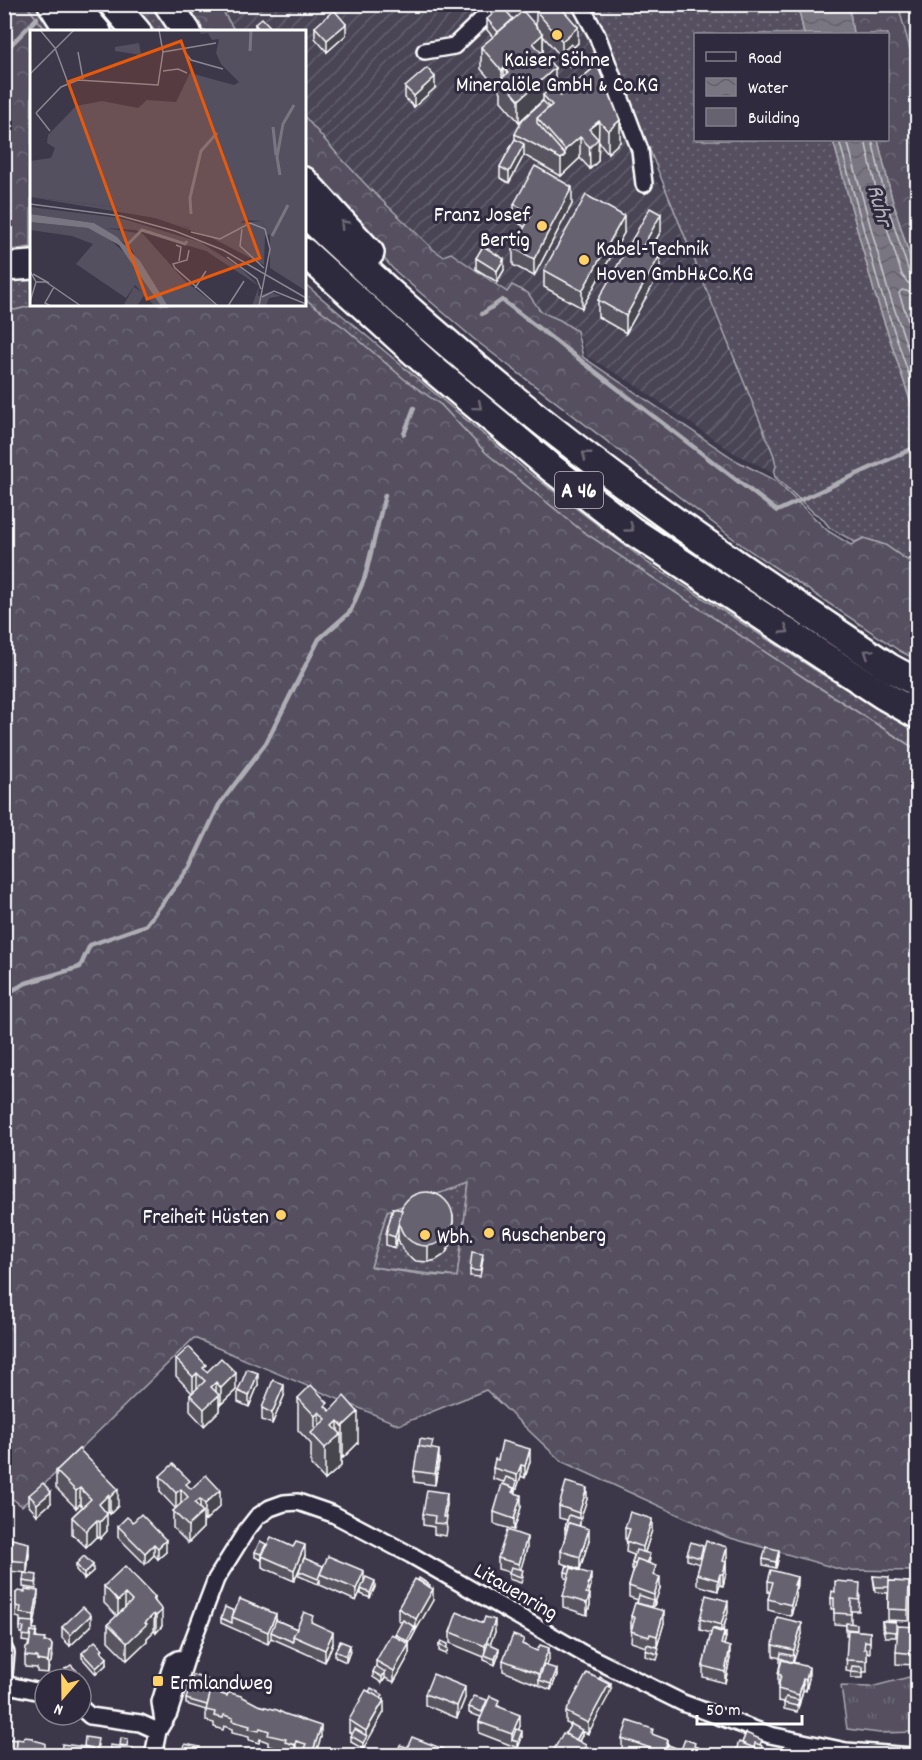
<svg xmlns="http://www.w3.org/2000/svg" width="922" height="1760" font-family="Dekko,sans-serif">
<defs>
<pattern id="industrial-furrows" width="10" height="10" patternUnits="userSpaceOnUse" patternTransform="scale(1.5)"><rect width="10" height="10" fill="#494455"/><path d="M-1 1l2-2M0 10L10 0M9 11l2-2" fill="none" stroke="#64606e"/></pattern>
<pattern id="grass-dots" width="8" height="8" patternUnits="userSpaceOnUse" patternTransform="scale(1.5)"><rect width="8" height="8" fill="#555060"/><path d="M2 2h.1M6 6h.1" fill="none" stroke="#6e6a78" stroke-width="1.8" stroke-linecap="round"/></pattern>
<pattern id="forest-crowns" width="20" height="18" patternUnits="userSpaceOnUse" patternTransform="scale(1.5)"><rect width="20" height="18" fill="#555060"/><path d="M2 6a3 3 0 1 1 6 0M12 15a3 3 0 1 1 6 0" fill="none" stroke="#6e6a78"/></pattern>
<pattern id="park-tufts" width="24" height="20" patternUnits="userSpaceOnUse" patternTransform="scale(1.5)"><rect width="24" height="20" fill="#555060"/><path d="M3 7l-1-3M5 7V3M7 7l1-3M15 17l-1-3M17 17v-4M19 17l1-3" fill="none" stroke="#6e6a78"/></pattern>
<pattern id="water-waves" width="16" height="10" patternUnits="userSpaceOnUse" patternTransform="scale(1.5)"><rect width="16" height="10" fill="#797682"/><path d="M0 5q4-4 8 0t8 0" fill="none" stroke="#626167"/></pattern>
</defs>
<rect width="100%" height="100%" fill="#3c3749"/>
<filter id="ink" filterUnits="userSpaceOnUse"><feTurbulence type="fractalNoise" baseFrequency=".0167" numOctaves="2"/><feDisplacementMap in="SourceGraphic" scale="12" xChannelSelector="R" yChannelSelector="G"/><feConvolveMatrix kernelMatrix="1 2 1 2 8 2 1 2 1" color-interpolation-filters="sRGB"/></filter>
<g filter="url(#ink)">
<g fill="url(#industrial-furrows)">
<path d="M219,5h353l34,70 20,52 5,29 38,38 44,114 61,148 2,10 -2,7 -40,-20 -102,-70 -46,-27 -6,-21 -20,-15 -19,-8 -7,-13 -27,-7 -73,-42 -64,-61 -31,-33 -34,-40 -1,-84 -69,-1z"/>
<path d="M898,5h19v54l-7,-10z"/>
</g>
<g fill="url(#grass-dots)" stroke="#aaa8b0" stroke-width="1.5">
<path d="M26,5h13l19,26h-15l1,-3z"/>
<path d="M132,5h21l20,26h-18z"/>
<path d="M587,5h211l6,29h-108v106h137l41,151 43,130v32l-5,2 5,9v103l-32,-22 -21,-7 -9,4 -25,-14 -9,-11 -7,-4 -39,-36 -1,-4 2,-7 -2,-10 -167,-411z"/>
<path d="M31,247l1,57 7,1 -24,5 -10,-2 -1,-59 8,1z"/>
<path d="M305,284l222,187 121,92 177,113 92,56v18l-105,-67 -230,-152 -96,-78 -45,-48 -37,-26 -58,-50 -41,-30z"/>
<path d="M469,1183l-12,94 -86,-10 16,-56z"/>
</g>
<g fill="url(#forest-crowns)" stroke="#aaa8b0" stroke-width="1.5" fill-rule="evenodd">
<path d="M4,5h22l18,23 -1,3 -11,1 -1,215 -19,3 -8,-1z"/>
<path d="M181,5h38l16,26h-34z"/>
<path d="M849,5h49l12,44 7,10v221l-25,-81 -14,-59h10v-106h-35z"/>
<path d="M304,116l35,40 31,33 64,61 9,6 8,-3 56,39 5,-7 16,8 13,19 19,8 17,11 6,26 154,104 39,20 52,50 23,14 13,-7 21,7 32,22v93l-17,-9 -157,-105 -269,-207 -80,-69 -89,-102z"/>
<path d="M305,299l41,30 58,50 37,26 45,48 96,78 230,152 105,67v821l-75,-1 -115,-33 -166,-76 -75,-71 -87,35 -205,-87 -172,168 -17,-13 -1,-1185 11,2 24,-6h265zM469,1183l-12,94 -31,-2 -55,-8 16,-56z"/>
</g>
<path fill="url(#park-tufts)" stroke="#aaa8b0" stroke-width="1.5" d="M917,1675v57l-37,1 -33,-4 -6,-43 30,1z"/>
<g fill="url(#water-waves)" stroke="#afadb4" stroke-width="1.5">
<path d="M798,5h51l4,29h-49z"/>
<path d="M833,140h45l14,59 25,81v141l-43,-130z"/>
</g>
<g fill="none" stroke-linecap="round" stroke-linejoin="round">
<g stroke="#c9c8cd" stroke-width="1.5">
<path d="M839,140l41,149 38,113"/>
<path d="M847,140l40,147 31,91"/>
<path d="M865,140l14,63 23,72 6,8 10,2"/>
<path d="M872,140l14,61 23,71 3,5h6"/>
<path d="M918,294l-16,-4 -3,3 19,57"/>
</g>
<g stroke="#afadb4" stroke-width="4.5">
<path d="M4,52l33,-34"/>
<path d="M482,314l20,-14 275,211 141,-65"/>
<path d="M404,434l10,-26"/>
<path d="M4,995l22,-12 54,-16 10,-22 56,-20 44,-58 29,-62 47,-62 53,-104 31,-27 15,-35 20,-82"/>
</g>
<defs>
<g id="street">
<path d="M580,4l17,31 43,115 4,34"/>
<path d="M425,51l29,-5 44,-42"/>
<path d="M4,1649l2,4 -2,22"/>
<path d="M4,1684l41,9"/>
<path d="M81,1708l9,8 50,7 18,8"/>
<path d="M163,1721l-3,-19 10,-32 3,-8 5,-3 8,-1"/>
<path d="M153,1756l5,-25 11,-18 19,-60 28,-74 30,-48 11,-14 13,-9 14,-5 14,-1 35,12 78,41 173,99 99,49 87,32 76,16 67,5"/>
</g>
<g id="highway">
<path d="M52,4l18,28"/>
<path d="M73,4l24,28"/>
<path d="M113,4l24,28"/>
<path d="M168,4l19,28"/>
<path d="M304,181l66,72"/>
<path d="M304,212c108,105 225,204 347,292 78,57 159,110 239,164l28,15"/>
<path d="M304,252l129,117 117,98 81,63 252,165 35,20"/>
<path d="M4,267l28,-2"/>
</g>
</defs>
<use href="#street" stroke="#fff" stroke-width="20"/>
<use href="#highway" stroke="#fff" stroke-width="32"/>
<use href="#street" stroke="#2f2a3d" stroke-width="15"/>
<use href="#highway" stroke="#2f2a3d" stroke-width="27"/>
</g>
<g fill="#585460" stroke="#fff" stroke-width="1.5">
<path d="M536,11l42,32 -4,4 5,12 -9,8 -27,-31v19l12,35 6,6 36,-31 23,77 -12,11 -9,-11 -1,19 -8,8 -10,-11 -19,18 -37,-21 -15,28 -9,-5v-11l15,-28v-5l28,-34 -24,22 -18,-21v-9l-20,-23v-22l12,-10 -6,-7v-11h26l23,6z"/>
<path d="M255,24l19,8h-18l-1,-2z"/>
<path d="M315,27l31,8 -19,17 -12,-14z"/>
<path d="M405,87l30,1 -21,19 -9,-9z"/>
<path d="M514,204h58l-38,72 -21,-11v-17l12,-21 -11,-7z"/>
<path d="M661,231l-11,19 10,22 -34,61 -28,-16v-17z"/>
<path d="M624,233l-42,75 -38,-21v-17z"/>
<path d="M476,258l28,12 -7,12 -21,-13z"/>
<path d="M393,1208l60,26 -2,10 -6,10 -9,6 -8,2 -12,-1 -8,-5 -6,-7 -4,-10v-4l-3,13 -9,-3v-11z"/>
<path d="M483,1259l-3,18 -10,-1v-6z"/>
<path d="M176,1359l30,12 30,19 -15,14 -2,-1v8l-15,15 -14,-15v-16l2,-2 -16,-17z"/>
<path d="M258,1385l-9,22 -11,-5v-11z"/>
<path d="M284,1396l-12,28 -10,-4v-12z"/>
<path d="M298,1398l30,11 30,34 -15,15 -2,-2v10l-16,14 -14,-15v-21l-13,-14z"/>
<path d="M79,1449l39,57 -8,8 -2,-2 -2,1 1,18 -7,8 -3,-3 -11,11 -14,-13v-17l10,-10 -2,-3 -4,4 -20,-20v-17z"/>
<path d="M432,1449l7,12 -4,24 -21,-3v-11z"/>
<path d="M498,1460l32,1 -5,17 -4,-2 -6,17 6,14 -7,23 -20,-6v-12l10,-30 -11,-3v-11z"/>
<path d="M160,1476l30,12 30,18 -15,15 -2,-2v9l-15,15 -15,-15v-17l3,-2 -16,-17z"/>
<path d="M29,1495l22,8 -14,12 -8,-9z"/>
<path d="M587,1499l-7,20v7l9,14 -9,29 -19,-6v-12l5,-17h-1v-6l2,-8 -8,-2v-12z"/>
<path d="M447,1504l-2,13 2,12 -1,7 -12,-2v-7l-11,-2v-11z"/>
<path d="M133,1522l33,30 -8,7 -4,-4 -9,9 -27,-27v-11z"/>
<path d="M625,1528l27,2 -7,22 5,7 -1,4 7,13 4,12 -6,18h-1l-1,2 12,15 -7,24 -7,-2 9,9 -2,6 -12,-4 1,-9 -15,-5 1,-14h-1v-12l7,-16 -9,-3v-11l5,-16 -2,-1v-6l2,-8 -8,-3 1,-13h-2z"/>
<path d="M266,1548l39,8 -11,25 -32,-14v-10l-1,3 -6,-3v-5z"/>
<path d="M527,1548l-7,22 3,6 -2,7 -12,-4v-7l-11,-3v-11z"/>
<path d="M703,1550l24,8 -1,4v11l-3,13 -3,-1 -2,6 -21,-6v-11l3,-10 -13,-4v-6z"/>
<path d="M5,1552l24,2 -2,19 -19,-2 -3,-8z"/>
<path d="M779,1556l-3,12 -13,-3v-6z"/>
<path d="M76,1564l17,7 -9,8 -8,-9z"/>
<path d="M567,1565l24,20 -2,8 1,12 -3,10 -24,-8v-11l5,-17 -3,-1v-6z"/>
<path d="M299,1571l65,10 11,6 -5,11 -9,-4v-4l-5,11 -36,-16v-6l-2,5 -19,-8z"/>
<path d="M873,1576l16,5 20,1 -1,39 -20,-1v-27l-13,-1z"/>
<path d="M797,1577l-1,20 -5,19 -23,-6v-11l2,-6 -2,-1v-11z"/>
<path d="M37,1580l-1,9 -13,-2v-6z"/>
<path d="M104,1586l51,16 7,24 -6,7 -2,-2 -7,7v3l-20,19 -19,-19v-17l9,-8 -13,-13z"/>
<path d="M430,1587l3,13 -17,30 -1,-1v3l-6,12v11l-15,27 -9,-4 -3,5 -9,-6v-5l3,-6v-5l19,-25 7,-14 -4,-2v-12z"/>
<path d="M16,1593l22,9 -5,27 4,9 8,4 7,14 -1,6 -2,2 -1,9 -11,-1v-4l-12,-1v-11l4,-14 -7,-1 1,-8h-3v-15l-4,-1z"/>
<path d="M860,1594l-1,17h-8v13l6,7 13,1v21l-3,-1v20h-4v6h-12v-6l-5,-1 2,-36h-2v-10l-12,-1v-15h-3v-11z"/>
<path d="M234,1611l42,9 21,9 16,-6 20,20 -8,19 -54,-24 -3,6 -47,-21v-5z"/>
<path d="M728,1612l-5,19 3,6 -2,8 6,13 -5,25 -22,-6v-11l8,-33 -11,-3v-11z"/>
<path d="M882,1621l14,1v15h-11l-3,-11z"/>
<path d="M91,1626l-21,20 -8,-8v-11z"/>
<path d="M918,1627l-2,38 -20,-1v-12z"/>
<path d="M450,1632h45l-5,12 9,10 -4,11 -11,-5v-3l-34,-14z"/>
<path d="M802,1634l-9,28 4,2 12,14 -3,13 -3,-1 -6,22 -13,-3v-7l-6,-1v-12l1,-3 -1,-1v-11l2,-10v-6l-7,-2v-11z"/>
<path d="M441,1641l7,8 -2,5 -7,-3v-6z"/>
<path d="M524,1645l25,15 -3,5 11,10 -6,15 -48,-19v-11z"/>
<path d="M335,1651h15l-4,11 -11,-5z"/>
<path d="M82,1653h21l4,11 -11,10 -14,-16z"/>
<path d="M65,1669l14,10h-10l-4,-4z"/>
<path d="M209,1686l-1,6 14,2 99,43 -6,18h-11l-8,-3 -1,3h-3l-7,-2v-3l-17,-4v-4l-8,-3 -1,4 -10,-3v-3l-17,-4v-4l-8,-3 -1,4 -9,-3v-4l-8,-2v-11l-20,-6v-5z"/>
<path d="M611,1689l-23,45 -6,-3v4l-3,7 7,13 -21,-21 6,-9 -5,-2v-11z"/>
<path d="M425,1694l40,4 -8,20 -32,-13z"/>
<path d="M383,1700l1,12 -21,37 -12,-7v-6l1,-2 -3,-2v-12z"/>
<path d="M499,1706l21,20 -2,4 4,7 -4,11 -39,-15v-11l2,-5 -12,-4v-6z"/>
<path d="M746,1733l16,13 -1,4 4,5 -23,-12z"/>
<path d="M653,1735l15,10 13,5 14,-3 12,8h-68l-17,-5v-12z"/>
<path d="M17,1740h16l15,15h-41v-3z"/>
<path d="M98,1745l-2,10h-35l23,-8z"/>
</g>
<g fill="#47454e" stroke="#fff" stroke-width="1.5">
<path d="M346,24v11l-19,17v-12z"/>
<path d="M578,27v16l-13,12 -3,-3v5v-16z"/>
<path d="M543,34v22l-10,-13z"/>
<path d="M579,53v6l-9,8v-6z"/>
<path d="M504,68v15l-2,-3v-9z"/>
<path d="M555,68v22l-12,5v5l-24,22v-22z"/>
<path d="M435,77v11l-21,19v-11z"/>
<path d="M620,120v22l-12,11v-22z"/>
<path d="M599,121l-1,40 -8,8 -1,-40z"/>
<path d="M580,137v21l-19,18v-17l4,-4v-5z"/>
<path d="M524,144v11l-15,28v-11z"/>
<path d="M572,187v17l-38,72v-17z"/>
<path d="M661,214v17l-18,31v-16z"/>
<path d="M624,216v17l-42,75v-17z"/>
<path d="M660,255v17l-34,61v-17z"/>
<path d="M504,259v11l-7,12v-11z"/>
<path d="M453,1217v17l-2,10 -6,10 -9,6 -8,2v-17z"/>
<path d="M398,1224v11l-3,13v-11z"/>
<path d="M197,1373v17l-4,4v-17z"/>
<path d="M236,1373v17l-15,14v-16z"/>
<path d="M258,1373v12l-9,22v-11z"/>
<path d="M216,1382v16l3,-3v16l-15,15v-17l7,-22z"/>
<path d="M284,1385v11l-12,28v-11z"/>
<path d="M319,1412v29l-4,-4v-21z"/>
<path d="M358,1412v31l-15,15v-32z"/>
<path d="M338,1421v16l3,-3v32l-16,14v-32l8,-22z"/>
<path d="M530,1449v12l-5,17v-12z"/>
<path d="M439,1450v11l-4,24v-11z"/>
<path d="M521,1465v11l-9,28v-12l5,-11v-6z"/>
<path d="M80,1488v16l-4,4v-17z"/>
<path d="M587,1488v11l-8,25v-11z"/>
<path d="M118,1489v17l-8,8v-17z"/>
<path d="M181,1489v17l-5,4v-17z"/>
<path d="M220,1490v16l-15,15v-17z"/>
<path d="M51,1492v11l-14,12v-11z"/>
<path d="M447,1493v11l-3,20 -1,-7z"/>
<path d="M108,1495v17l-9,9v-17z"/>
<path d="M521,1495v12l-7,23v-11z"/>
<path d="M200,1499v16l3,-3v16l-15,15v-17l7,-23z"/>
<path d="M107,1514v17l-7,8v-17z"/>
<path d="M652,1519v11l-9,28v-11z"/>
<path d="M97,1520v16l-11,11v-16z"/>
<path d="M589,1529v11l-9,29v-12z"/>
<path d="M527,1537v11l-8,27v-11z"/>
<path d="M166,1540v12l-8,7v-11z"/>
<path d="M29,1543v11l-2,19v-11z"/>
<path d="M154,1544v11l-9,9v-11z"/>
<path d="M266,1544v5l-5,11v-6z"/>
<path d="M305,1545v11l-11,25v-11z"/>
<path d="M727,1547v11l-4,14v-11z"/>
<path d="M779,1550v6l-3,12v-6z"/>
<path d="M726,1562v11l-3,13v-12z"/>
<path d="M93,1565v6l-9,8v-5z"/>
<path d="M364,1571v11l-8,19v-12z"/>
<path d="M591,1574v11l-5,19v-11z"/>
<path d="M720,1574v11l-2,6v-11z"/>
<path d="M660,1577v11l-6,18v-11z"/>
<path d="M797,1577l-1,20 -5,19v-11z"/>
<path d="M375,1581v6l-5,11v-5z"/>
<path d="M433,1589v11l-17,30v-11z"/>
<path d="M38,1591v11l-4,24v-11z"/>
<path d="M125,1594v16l-7,7v-16z"/>
<path d="M590,1594v11l-3,10v-12z"/>
<path d="M155,1597l-1,34 -7,7v3l-20,19v-17l18,-20 8,-24z"/>
<path d="M728,1601v11l-7,24v-11z"/>
<path d="M162,1610v16l-6,7v-17z"/>
<path d="M664,1611v12l-7,24v-11z"/>
<path d="M276,1614v11l-5,7v6l-3,6v-12z"/>
<path d="M91,1615v11l-21,20v-11z"/>
<path d="M495,1620v12l-10,25v-11z"/>
<path d="M802,1623v11l-10,33 2,-17z"/>
<path d="M415,1627v5l-8,14v-5z"/>
<path d="M333,1632v11l-8,19v-12z"/>
<path d="M726,1632v5l-5,18v-11l3,-11z"/>
<path d="M409,1644v11l-15,27v-11z"/>
<path d="M52,1645l-1,17 -2,2 -1,9v-11l1,-10z"/>
<path d="M350,1645v6l-4,11v-6z"/>
<path d="M730,1647v11l-5,25v-11z"/>
<path d="M499,1648v6l-4,11v-6z"/>
<path d="M549,1648v12l-8,20h-2v5v-11z"/>
<path d="M107,1658v6l-11,10v-6z"/>
<path d="M809,1667v11l-3,13v-11z"/>
<path d="M557,1669v6l-6,15v-6z"/>
<path d="M385,1672v6l-3,5v-6z"/>
<path d="M79,1673v6h-5v-1z"/>
<path d="M803,1679v11l-4,16v-11z"/>
<path d="M611,1683v6l-2,6 -21,39v-11l21,-39z"/>
<path d="M465,1687v11l-8,20v-12z"/>
<path d="M384,1700v12l-21,37v-6l3,-6v-6z"/>
<path d="M520,1715v11l-6,15 -2,-1v-6z"/>
<path d="M321,1726v11l-6,18h-2v-4z"/>
<path d="M582,1730v5l-8,15v-5z"/>
<path d="M522,1731v6l-4,11v-6z"/>
<path d="M668,1740v11l-1,4h-3v-2z"/>
<path d="M296,1741v11l-1,3v-10z"/>
<path d="M586,1745v10h-5z"/>
</g>
<g fill="#666270" stroke="#fff" stroke-width="1.5">
<path d="M543,4h15l20,23 -16,14 -26,-30z"/>
<path d="M502,6l11,13 -15,13 -11,-13z"/>
<path d="M334,10l12,14 -19,16 -12,-13z"/>
<path d="M523,11l20,23 -10,9 22,25 -36,32 -18,-21 7,-6 -4,-5 -2,3 -21,-24z"/>
<path d="M262,18l12,13 -1,1h-12l-6,-8z"/>
<path d="M571,44l8,9 -9,8 -8,-9z"/>
<path d="M597,65l23,55 -12,11 -9,-10 -10,8 9,10 -8,8 -10,-10 -15,13 -28,-32 15,-13 -9,-10 10,-8 8,9z"/>
<path d="M427,68l8,9 -21,19 -9,-9z"/>
<path d="M543,101l6,6 -12,11v5l28,32 -4,4 -46,-25 8,-15z"/>
<path d="M515,139l9,5 -15,28 -9,-5z"/>
<path d="M535,166l37,21 -38,72 -21,-11 19,-34 -18,-10z"/>
<path d="M586,195l38,21 -42,75 -38,-21z"/>
<path d="M650,208l11,6 -18,32 17,9 -34,61 -28,-16z"/>
<path d="M483,246l21,13 -7,12 -21,-13z"/>
<circle cx="426" cy="1219" r="27"/>
<path d="M393,1208l9,2 -7,27 -9,-3z"/>
<path d="M472,1252l11,2 -3,17 -10,-1z"/>
<path d="M189,1347l17,18 -3,3 4,4 14,-14 15,15 -15,15 -5,-6 -5,5 8,8 -15,14 -14,-14 15,-14 -8,-8 -4,4 -17,-18z"/>
<path d="M247,1369l11,4 -9,23 -11,-5z"/>
<path d="M273,1380l11,5 -12,28 -10,-5z"/>
<path d="M311,1385l17,18 -3,3 5,5 14,-15 14,16 -15,14 -5,-5 -5,5 8,8 -16,14 -14,-15 15,-14 -7,-7 -4,4 -17,-18z"/>
<path d="M420,1439l13,2 -2,8 -12,-2z"/>
<path d="M502,1441l28,8 -5,17 -4,-1 -4,10 -24,-7 2,-9 3,1z"/>
<path d="M418,1446l21,4 -4,24 -21,-3z"/>
<path d="M79,1449l39,40 -8,8 -2,-2 -9,9 8,10 -7,8 -3,-2 -11,11 -14,-14 19,-18 -11,-11 -4,3 -20,-20z"/>
<path d="M173,1464l17,17 -4,3 5,5 15,-14 14,15 -15,14 -5,-5 -5,4 8,9 -15,14 -15,-15 15,-14 -7,-8 -5,4 -16,-17z"/>
<path d="M506,1477l11,4 -3,12v-5l-11,-4z"/>
<path d="M566,1482l21,6 -8,25 -20,-7z"/>
<path d="M43,1483l8,9 -14,12 -8,-9z"/>
<path d="M502,1484l12,4 -2,4 9,3 -7,24 -20,-7z"/>
<path d="M427,1490l20,3 -4,24h4l-1,7 -12,-1 1,-7 -12,-2z"/>
<path d="M630,1512l22,7 -9,28 -17,-6 4,-12 -5,-1z"/>
<path d="M141,1514l25,26 -8,8 -4,-4 -9,9 -27,-27 9,-9 6,5z"/>
<path d="M569,1515l12,4 -2,7 -10,-3 -2,6 -2,-1z"/>
<path d="M569,1523l20,6 -9,28 -19,-6z"/>
<path d="M507,1530l20,7 -8,27 -21,-6z"/>
<path d="M271,1537l22,10 3,-5 9,3 -11,25 -32,-14z"/>
<path d="M12,1539l17,4 -2,19 -19,-2 -3,-8v-3l4,-2z"/>
<path d="M260,1541l6,3 -5,10 -6,-2z"/>
<path d="M706,1541l21,6 -4,14 3,1 -3,12h-3l-2,6 -21,-6z"/>
<path d="M691,1542l12,4 -3,12 -13,-4z"/>
<path d="M766,1547l13,3 -3,12 -13,-3z"/>
<path d="M636,1550l14,4 -3,9 -10,-4 -1,6 -4,-2z"/>
<path d="M84,1556l9,9 -9,9 -8,-10z"/>
<path d="M328,1556l36,15 -8,18 -36,-15z"/>
<path d="M304,1558l19,8 -5,13 -19,-8z"/>
<path d="M637,1559l19,7 -3,9 7,2 -6,18 -25,-9z"/>
<path d="M567,1565l14,5v1l-10,-3 -1,5 -5,-1z"/>
<path d="M125,1566l30,31 -2,2 9,11 -6,6 -2,-2 -9,9 2,1 -20,19 -19,-19 24,-23 -7,-7 -7,7 -14,-15z"/>
<path d="M511,1567l12,3 -2,7 -12,-4z"/>
<path d="M571,1568l20,6 -5,19 4,1 -3,9 -24,-7z"/>
<path d="M771,1570l26,7 -3,8h2l-5,20 -23,-6 5,-17 -5,-1z"/>
<path d="M24,1573l13,2 -1,8 -13,-2z"/>
<path d="M873,1576l16,1v10h-14z"/>
<path d="M366,1577l9,4 -5,12 -9,-4z"/>
<path d="M419,1578l11,7 -1,2 -11,-7z"/>
<path d="M415,1579l18,10 -17,30 -18,-11z"/>
<path d="M835,1581l25,2 -1,17 -8,-1v15l-17,-1v-15h-3l1,-7 3,1z"/>
<path d="M889,1581l20,1 -1,28 -20,-1z"/>
<path d="M25,1589l13,2 -4,24 -14,-2 1,-6 -5,-1v-13l2,-2 7,1z"/>
<path d="M639,1595l14,5 -2,7 -14,-4z"/>
<path d="M706,1595l22,6 -7,24 -21,-6z"/>
<path d="M240,1599l36,15 -8,18 -36,-15z"/>
<path d="M635,1603l29,8 -7,25 -7,-2 -1,3 -18,-6 4,-13 -4,-2z"/>
<path d="M83,1607l8,8 -21,20 -8,-8z"/>
<path d="M225,1607l9,4 -2,6v6l-11,-5z"/>
<path d="M304,1612l9,4 -2,6 22,10 -8,18 -32,-14z"/>
<path d="M457,1612l26,11 2,-6 10,3 -10,26 -35,-14z"/>
<path d="M777,1617l25,6 -8,27 -21,-5z"/>
<path d="M276,1620l21,9 -4,7v6l-22,-10z"/>
<path d="M403,1620l12,7 -8,14 -12,-7z"/>
<path d="M21,1621l12,1v7h4l-1,8v-5l-5,-1 -1,5 -8,-1 2,-7 -4,-1z"/>
<path d="M882,1621l14,1v10l-11,-1z"/>
<path d="M846,1623l11,1v6l-11,-1z"/>
<path d="M898,1626l20,1 -2,27 -20,-2z"/>
<path d="M713,1628l13,4 -2,6v-5l-11,-3z"/>
<path d="M712,1629l12,4 -3,11 9,3 -5,25 -22,-6z"/>
<path d="M848,1630l22,2v10l-5,-1 -1,8h3v12l-21,-1z"/>
<path d="M31,1631l5,1 -1,6 10,1 -1,3h6l2,3 -1,6 -2,1 -1,10 -11,-2v-3l-12,-1 1,-8 3,-2z"/>
<path d="M391,1634l18,10 -15,27 -18,-10z"/>
<path d="M513,1635l11,4 -2,5 15,7 3,-6 9,3 -10,26 -36,-14z"/>
<path d="M95,1641l8,8 -2,2 6,7 -11,10 -14,-15z"/>
<path d="M340,1641l10,4 -4,11 -11,-5z"/>
<path d="M441,1641l7,3 -2,4 -7,-3z"/>
<path d="M488,1643l11,5 -4,11 -11,-4z"/>
<path d="M647,1644l12,4 -2,6 -12,-4z"/>
<path d="M781,1653l13,3 -2,6 5,1v1l-17,-6z"/>
<path d="M782,1660l27,7 -3,13 -3,-1 -4,16 -21,-6 3,-14 -3,-1z"/>
<path d="M71,1665l8,8 -5,5 -9,-9z"/>
<path d="M544,1665l13,4 -6,15 -12,-4z"/>
<path d="M376,1666l9,6 -3,5 -9,-5z"/>
<path d="M852,1666l11,1v6l-12,-1z"/>
<path d="M587,1673l22,11 -21,39 -22,-11z"/>
<path d="M433,1674l32,13 -8,19 -32,-12z"/>
<path d="M193,1675l16,5 -3,11 5,2 -4,12 -21,-6z"/>
<path d="M600,1677l11,6 -2,5v-4l-10,-5z"/>
<path d="M212,1687l10,3 -1,4 6,2 1,-3h3l10,3 17,9 19,5 8,4 36,12 -8,25 -9,-3 2,-4 -10,-3 -1,4 -10,-3 1,-3 -18,-4 1,-4 -9,-3 -1,3 -10,-2 1,-3 -18,-5 1,-3 -9,-3 -1,3 -9,-2 1,-4 -9,-2z"/>
<path d="M371,1688l12,7 -2,4 -12,-7z"/>
<path d="M366,1690l18,10 -18,31 -17,-11z"/>
<path d="M474,1696l13,4 -5,12 -13,-5z"/>
<path d="M490,1696l9,4 -2,6 23,9 -8,19 -33,-12z"/>
<path d="M786,1697l13,3 -2,6 -13,-3z"/>
<path d="M628,1721l25,8 -1,5 16,6 -4,13 -42,-15z"/>
<path d="M571,1724l11,6 -6,10 -11,-6z"/>
<path d="M355,1729l12,7 -4,7 -12,-7z"/>
<path d="M516,1729l6,2 -4,11 -6,-2z"/>
<path d="M563,1733l23,12 -5,10h-30z"/>
<path d="M746,1733l16,7 -2,5 -5,-2 -1,5 -12,-5z"/>
<path d="M24,1737l9,1v2l12,3v10l3,1v1h-30l1,-6h-3l1,-10 6,1z"/>
<path d="M85,1737l13,2 -2,12 -5,-1 1,-2 -8,-2z"/>
<path d="M412,1737l31,12 -2,6h-37z"/>
<path d="M121,1738l7,1 -1,7 -7,-1z"/>
<path d="M9,1739l8,1 -1,14 -9,-2z"/>
<path d="M685,1739l10,4 -1,3 13,5 -1,4h-27z"/>
<path d="M739,1742l26,10 -2,3h-29z"/>
<path d="M62,1744l30,4 -1,7h-30z"/>
<path d="M185,1744l15,3 -1,3 8,2 -1,2 7,1h-31z"/>
<path d="M110,1745l23,3 -1,7h-25l1,-4h2z"/>
<path d="M400,1745l6,2 -3,8h-7z"/>
<path d="M668,1745l13,5 -2,5h-14z"/>
<path d="M171,1749l12,2 -1,4h-12z"/>
<path d="M828,1752l5,3h-8z"/>
</g>
<defs><path id="oneway-chevron" d="M-2-3.5L2.5 0L-2 3.5" fill="none" stroke-width="1.6" stroke-linecap="round" stroke-linejoin="round" transform="scale(1.5)"/></defs>
<g stroke="#6d6a77">
<use href="#oneway-chevron" transform="translate(344 224) rotate(-133)"/>
<use href="#oneway-chevron" transform="translate(478 406) rotate(40)"/>
<use href="#oneway-chevron" transform="translate(586 455) rotate(-142)"/>
<use href="#oneway-chevron" transform="translate(630 528) rotate(36)"/>
<use href="#oneway-chevron" transform="translate(785 630) rotate(33)"/>
<use href="#oneway-chevron" transform="translate(868 653) rotate(-146)"/>
</g>
</g>
<g fill="#ffd166" stroke="#2f2a3d" stroke-width="2">
<circle cx="557" cy="35" r="6"/>
<circle cx="542" cy="226" r="6"/>
<circle cx="584" cy="260" r="6"/>
<circle cx="281" cy="1215" r="6"/>
<circle cx="489" cy="1233" r="6"/>
<circle cx="425" cy="1235" r="6"/>
<rect x="152" y="1675" width="12" height="12" rx="3"/>
</g>
<g text-anchor="middle" stroke-width="6" stroke-linejoin="round" paint-order="stroke">
<rect fill="#2f2a3d" stroke="#c1bfc5" stroke-width="1.5" x="555" y="472" width="48" height="36" rx="4.5"/>
<g font-size="21" font-weight="bold" fill="#fff">
<text x="579" y="497">A 46</text>
</g>
<g font-size="22" fill="#fff" stroke="#2f2a3d" text-anchor="start">
<text x="557" y="66" text-anchor="middle">Kaiser Söhne<tspan x="557" dy="25">Mineralöle GmbH &amp; Co.KG</tspan></text>
<text x="530" y="221" text-anchor="end">Franz Josef<tspan x="530" dy="25">Bertig</tspan></text>
<text x="596" y="255">Kabel-Technik<tspan x="596" dy="25">Hoven GmbH&amp;Co.KG</tspan></text>
<text x="269" y="1223" text-anchor="end">Freiheit Hüsten</text>
<text x="501" y="1241">Ruschenberg</text>
<text x="437" y="1243">Wbh.</text>
<text x="170" y="1689">Ermlandweg</text>
</g>
<g font-size="22" fill="#fff" stroke="#2f2a3d">
<text transform="translate(517 1590) rotate(30)" y="8">Litauenring</text>
</g>
<g font-size="24" font-style="italic" fill="#b5b4ba" stroke="#2f2a3d">
<text transform="translate(881 205) rotate(75)" y="8">Ruhr</text>
</g>
</g>
<g transform="translate(30 30)">
<rect width="276" height="276" fill="#3c3749"/>
<path d="M0,167l85,10 50,12 23,9 73,-7 9,13 -5,2 -1,29 -54,-28 -55,-19zM76,198l37,6 41,46 33,26h-49l-41,-63z" fill="#555060"/>
<path d="M169,0h107v261l-36,-23v-34l-9,-13 -16,-1 -26,16 -104,-29 -85,-10v-36l21,-3 4,-10 -8,-5 1,-8 28,-29 26,-5 36,7 9,-8 29,2 14,-29 44,12 5,-3 -18,-18 -5,-11 3,-14 -7,1 -4,-7 -7,1zM109,13l2,12 -26,-4v-4zM0,177l90,11 80,24 41,26 18,18 -1,10 12,-4 11,4 -12,2 -3,8h-14l7,-20 -53,-35 -71,-21 -28,-2 21,15 -2,1 -32,-21 -64,-9zM0,192l58,6 19,9 19,17 35,52h-6l-20,-21 -9,13 -50,-34 17,-20 -21,-8 -42,-6zM221,197l13,10 -1,24 -20,-17 1,-14z" fill="#555060"/>
<path d="M270,147l6,12 -19,6v-10z" fill="#555060"/>
<path d="M104,257l11,7 -8,12h-14z" fill="#555060"/>
<path d="M0,184l64,9 23,14 23,24 28,45h-7l-42,-61 -31,-17 -58,-6z" fill="#797682"/>
<path fill="none" stroke="#797682" stroke-width="3" d="M220,21l1,-21M243,97l3,28M250,145l-3,-18 6,-33 11,-19M161,184l-1,-16 11,-47 16,-18M242,206l16,-31M96,216l16,-16 43,14 2,-3"/>
<path fill="none" stroke="#8a8792" stroke-width="1.5" d="M10,0l15,18 13,35M154,21l7,9 32,9M48,22l5,27M133,22l53,-9M133,41l15,-2 9,4M0,44l44,-44M6,83l25,-26 17,-7 80,5 5,-33 -4,-22M6,83l14,18M0,174l91,12 54,15 48,19 83,48M212,199l-2,17 24,22M161,202l29,7 30,-16 15,6 5,20 -11,57M146,215l5,2 -2,14M159,220l-2,10 -14,4 2,4 43,38M197,227l30,22 4,10M0,241l6,11 -6,20M3,244l16,9M6,252h10l35,24M165,258l11,-17M232,267l12,-6 32,13M21,276l-6,-3 9,-16M198,276l16,-25"/>
<path fill="#e8590c" fill-opacity="0.15" stroke="#e8590c" stroke-width="3" d="M151,11l79,217 -113,41 -79,-217z"/>
<rect width="276" height="276" fill="none" stroke="#fff" stroke-width="3"/>
</g>
<rect width="922" height="1760" fill="none" stroke="#2f2a3d" stroke-width="24"/>
<rect x="12" y="12" width="898" height="1736" fill="none" stroke="#fff" stroke-width="2" filter="url(#ink)"/>
<rect x="694" y="33" width="195" height="108" fill="#2f2a3d" stroke="#827f8b" stroke-width="1.5"/>
<rect x="706" y="52" width="30" height="9" fill="#2f2a3d" stroke="#827f8b" stroke-width="1.5"/>
<text x="748" y="63" font-size="18" fill="#ffffff">Road</text>
<rect x="706" y="78" width="30" height="18" fill="url(#water-waves)" stroke="#827f8b" stroke-width="1.5"/>
<text x="748" y="93" font-size="18" fill="#ffffff">Water</text>
<rect x="706" y="108" width="30" height="18" fill="#666270" stroke="#827f8b" stroke-width="1.5"/>
<text x="748" y="123" font-size="18" fill="#ffffff">Building</text>
<g transform="translate(63 1697) rotate(200)"><circle r="28" fill="#2f2a3d" stroke="#827f8b" stroke-width="1.5"/>
<path d="M0-4.5L10 22L0 15L-10 22Z" fill="#ffd166"/>
<text y="-9" font-size="16" font-weight="bold" text-anchor="middle" fill="#ffffff">N</text>
</g>
<path d="M697 1715v9h105v-9" fill="none" stroke="#ffffff" stroke-width="3"/>
<text x="706" y="1715" font-size="18" fill="#ffffff" stroke="#2f2a3d" stroke-width="4.5" paint-order="stroke">50 m</text>
</svg>
